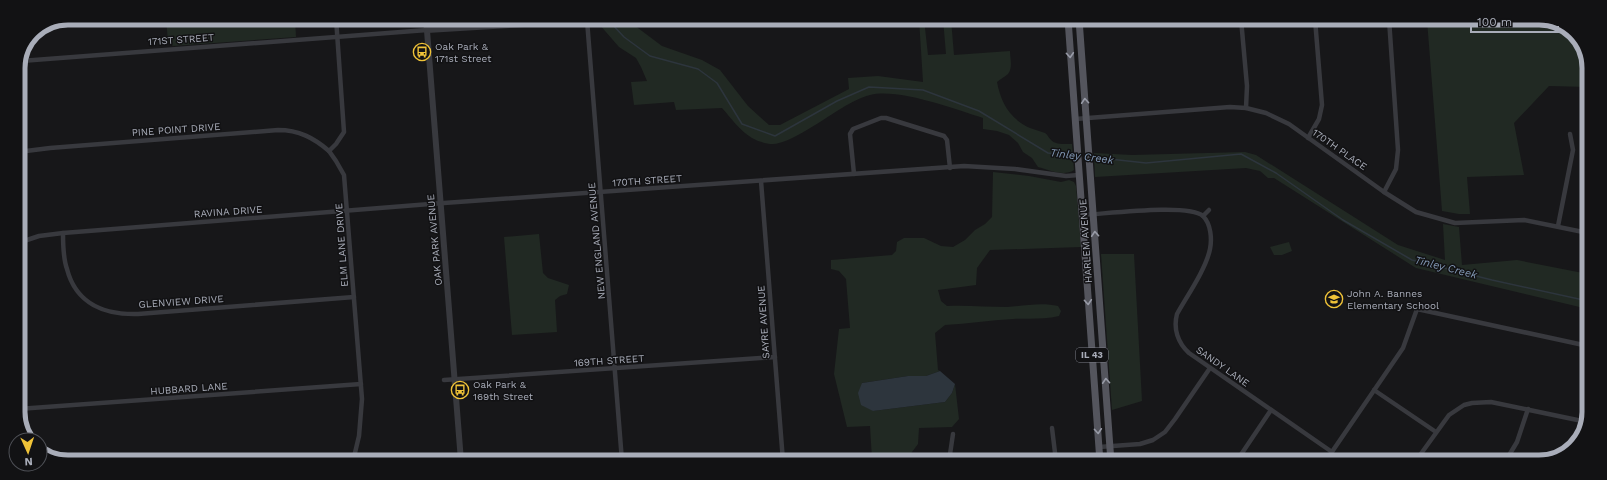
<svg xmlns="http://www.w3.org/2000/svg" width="1607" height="480" font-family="'Work Sans',sans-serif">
<rect width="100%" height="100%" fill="#171719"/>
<g fill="#212923">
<path d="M166,18h129l1,19 -123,9 -5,-4z"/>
<path d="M919,19h5l4,36 18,-1 -3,-35h8l3,36 56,-4c0,7 3,17 -2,23 -3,3 -8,5 -11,8 4,21 13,37 33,46 5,2 10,3 15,5 3,2 3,4 6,7 5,5 14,4 21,4l2,26c-10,7 -25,0 -36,-3l-6,-9 -9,-6 -5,-9 -9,-8 -12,-4 -14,-2v-11c-29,-9 -84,-30 -113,-23 -9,2 -20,8 -28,13 -15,9 -54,37 -70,36 -6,0 -15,-3 -20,-6 -12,-7 -21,-20 -30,-30l-46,2 -2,-8 -40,3 -3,-23 16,-1 -6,-14 -5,-9 -17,-11 -20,-23 31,-2 32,24 40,14 18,10 28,36 12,11 9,8h11l69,-36 -1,-11 30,-2 45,6z"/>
<path d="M1427,20h125l25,15 12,30v22l-40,-1 -35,37 10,52 -57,2 3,37h-11l-17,-3z"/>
<path d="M1245,152l11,3 142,90 47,15 -2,-36 16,3 3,38 55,-5 71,14v35l-172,-41 -142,-90h-6l-8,-7 -14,-3 -151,9 -1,-24 38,2z"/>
<path d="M993,172l36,4 32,6 8,-2 5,2 2,4 5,61 -91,3 -13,18 -1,17 -38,5 3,11 6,5c20,-1 40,1 60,1 17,-1 34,-5 51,-1l3,5 -2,5c-15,4 -30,2 -46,3 -23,1 -45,5 -68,6l-10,8 3,37 2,1 -14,5h-18l-46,7 11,28 72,-9 7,-9 3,-9 4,35 -7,8 -33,1 -1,16 -9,12 -37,3 -2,-33 -23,1 -13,-53 5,-45 11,-1 -4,-49 -7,-8 -8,-2v-9l61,-5 4,-4 1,-9 7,-4h20l17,8 12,1 12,-7 10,-10 10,-6 7,-7z"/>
<path d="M539,234l4,39 5,5 21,7 -2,9 -7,2 -5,4 2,32 -45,3 -8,-98z"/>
<path d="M1289,242l3,9 -10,4h-8l-4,-8z"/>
<path d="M1101,254h33l8,147 -30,9z"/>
</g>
<path fill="#2d353d" d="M940,371l15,13 -3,9 -7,9 -72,9 -12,-6 -3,-12 4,-10 46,-7h18z"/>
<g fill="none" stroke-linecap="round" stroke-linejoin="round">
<g stroke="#2d353d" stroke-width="1.5">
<path d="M611,23l13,14 26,19 48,13 19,14 25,41 33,12 62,-35 32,-14 54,3 56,21 69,42 28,3"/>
<path d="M1091,157l55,6 95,-9 35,19 67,47 69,40 80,20 96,21"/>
</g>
<g stroke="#38393e" stroke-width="4.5">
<path d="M336,18l8,114 -8,12 -7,7 7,10 8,14 18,224 -3,37 -6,25"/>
<path d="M1241,19l6,67 -1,22"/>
<path d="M587,20l35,441"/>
<path d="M21,61l406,-31"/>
<path d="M1075,119l155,-12 16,1 20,5 23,11 95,68 32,20 39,11 69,-3 64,13"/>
<path d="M1308,138l11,-19 3,-14 -7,-86"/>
<path d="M18,152l32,-4 228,-18c21,0 36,8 51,21"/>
<path d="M854,174l-4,-40 3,-5 28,-11h5l58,18 3,4 3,28"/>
<path d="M761,181l22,280"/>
<path d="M1384,192l12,-23 2,-19 -9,-131"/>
<path d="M1082,215c23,-1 107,-12 121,1 8,8 9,23 7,33 -4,20 -23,47 -33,65 -4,15 1,29 12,39l143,99"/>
<path d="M1203,216l6,-6"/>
<path d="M1558,226l15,-76 -3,-16"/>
<path d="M63,233c0,12 0,25 4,36 9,35 38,46 71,45l216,-17"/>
<path d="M18,243l21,-7 24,-3 367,-29 534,-38 51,3 51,7 13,-1"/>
<path d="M444,380l331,-23"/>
<path d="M1374,390l62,42"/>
<path d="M18,409l343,-25"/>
<path d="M1052,428l4,33"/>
<path d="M1099,447l41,-3 13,-4 12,-8 10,-13 35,-51"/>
<path d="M949,461l4,-27"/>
<path d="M1236,462l35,-52"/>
<path d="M1325,462l78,-114 14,-39 171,37"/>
<path d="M1415,462l34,-47 15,-10 8,-2 19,-1 96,20"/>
<path d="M1505,462l12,-20 11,-33"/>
</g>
<g stroke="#38393e" stroke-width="6">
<path d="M426,18l35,443"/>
<path d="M427,30l179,-11"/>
</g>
<g stroke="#54555d" stroke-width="7">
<path d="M1068,19l32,443"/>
<path d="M1079,19l32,443"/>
</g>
</g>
<defs><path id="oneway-chevron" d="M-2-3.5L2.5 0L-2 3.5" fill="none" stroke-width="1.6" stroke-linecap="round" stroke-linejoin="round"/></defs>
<g stroke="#989ba7">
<use href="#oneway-chevron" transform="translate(1070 55) rotate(86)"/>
<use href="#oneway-chevron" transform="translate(1085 101) rotate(-94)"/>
<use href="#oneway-chevron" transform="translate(1095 234) rotate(-94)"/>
<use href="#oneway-chevron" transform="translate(1088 302) rotate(86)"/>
<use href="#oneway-chevron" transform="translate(1106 381) rotate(-94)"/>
<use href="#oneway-chevron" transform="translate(1098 431) rotate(86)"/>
</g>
<defs>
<symbol id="bus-ring" viewBox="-11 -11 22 22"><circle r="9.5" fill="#121214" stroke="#f0c338" stroke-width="1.5"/><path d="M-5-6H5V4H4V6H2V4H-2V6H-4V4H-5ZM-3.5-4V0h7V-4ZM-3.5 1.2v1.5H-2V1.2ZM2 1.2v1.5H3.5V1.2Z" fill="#f0c338"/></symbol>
<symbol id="school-ring" viewBox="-11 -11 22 22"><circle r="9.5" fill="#121214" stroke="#f0c338" stroke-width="1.5"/><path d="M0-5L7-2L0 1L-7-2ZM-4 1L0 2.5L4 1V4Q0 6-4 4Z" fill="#f0c338"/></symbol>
</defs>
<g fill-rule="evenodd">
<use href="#bus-ring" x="412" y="42" width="20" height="20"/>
<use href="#school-ring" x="1324" y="289" width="20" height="20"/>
<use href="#bus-ring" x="450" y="380" width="20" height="20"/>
</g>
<g text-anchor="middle" stroke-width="3" stroke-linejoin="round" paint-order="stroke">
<rect fill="#121214" stroke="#7c7e88" stroke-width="1" x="1076" y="348" width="32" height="14" rx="3"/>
<g font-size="9" font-weight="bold" fill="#a9adb9">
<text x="1092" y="358">IL 43</text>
</g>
<g font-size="10" fill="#a9adb9" stroke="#121214">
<text transform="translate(181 39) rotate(-4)" y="4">171ST STREET</text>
<text transform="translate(176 129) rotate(-4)" y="4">PINE POINT DRIVE</text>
<text transform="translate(1340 149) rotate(35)" y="4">170TH PLACE</text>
<text transform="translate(647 180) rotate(-4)" y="4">170TH STREET</text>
<text transform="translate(228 211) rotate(-4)" y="4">RAVINA DRIVE</text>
<text transform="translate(434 240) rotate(-95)" y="4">OAK PARK AVENUE</text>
<text transform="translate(596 241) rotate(-95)" y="4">NEW ENGLAND AVENUE</text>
<text transform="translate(1085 241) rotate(-94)" y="4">HARLEM AVENUE</text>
<text transform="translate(341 245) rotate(-94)" y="4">ELM LANE DRIVE</text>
<text transform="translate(181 301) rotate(-4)" y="4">GLENVIEW DRIVE</text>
<text transform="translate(763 322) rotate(-94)" y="4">SAYRE AVENUE</text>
<text transform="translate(609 360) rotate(-4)" y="4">169TH STREET</text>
<text transform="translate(1223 366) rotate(35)" y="4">SANDY LANE</text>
<text transform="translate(189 388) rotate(-4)" y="4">HUBBARD LANE</text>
</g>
<g font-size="10" fill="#a9adb9" stroke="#121214" text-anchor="start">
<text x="435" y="50">Oak Park &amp;<tspan x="435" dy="12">171st Street</tspan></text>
<text x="1347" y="297">John A. Bannes<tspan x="1347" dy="12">Elementary School</tspan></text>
<text x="473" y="388">Oak Park &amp;<tspan x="473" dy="12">169th Street</tspan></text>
</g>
<g font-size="11" font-style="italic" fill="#8197b3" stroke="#121214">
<text transform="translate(1082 156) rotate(7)" y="4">Tinley Creek</text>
<text transform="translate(1446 267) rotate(14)" y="4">Tinley Creek</text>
</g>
</g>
<path d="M0 0H1607V480H0ZM68 25H1539A43 43 0 0 1 1582 68V412A43 43 0 0 1 1539 455H68A43 43 0 0 1 25 412V68A43 43 0 0 1 68 25Z" fill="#121214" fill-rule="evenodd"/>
<path fill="none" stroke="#a9adb9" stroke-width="5" d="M68 25H1539A43 43 0 0 1 1582 68V412A43 43 0 0 1 1539 455H68A43 43 0 0 1 25 412V68A43 43 0 0 1 68 25Z"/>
<g transform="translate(28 452) rotate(177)"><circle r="19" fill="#121214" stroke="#4e5056"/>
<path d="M0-3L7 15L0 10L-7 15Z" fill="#f0c338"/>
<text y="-6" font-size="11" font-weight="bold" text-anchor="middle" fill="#a9adb9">N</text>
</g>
<path d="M1471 26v6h87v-6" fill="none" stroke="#a9adb9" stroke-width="2"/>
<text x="1477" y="26" font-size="12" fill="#a9adb9" stroke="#121214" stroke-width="3" paint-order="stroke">100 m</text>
</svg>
